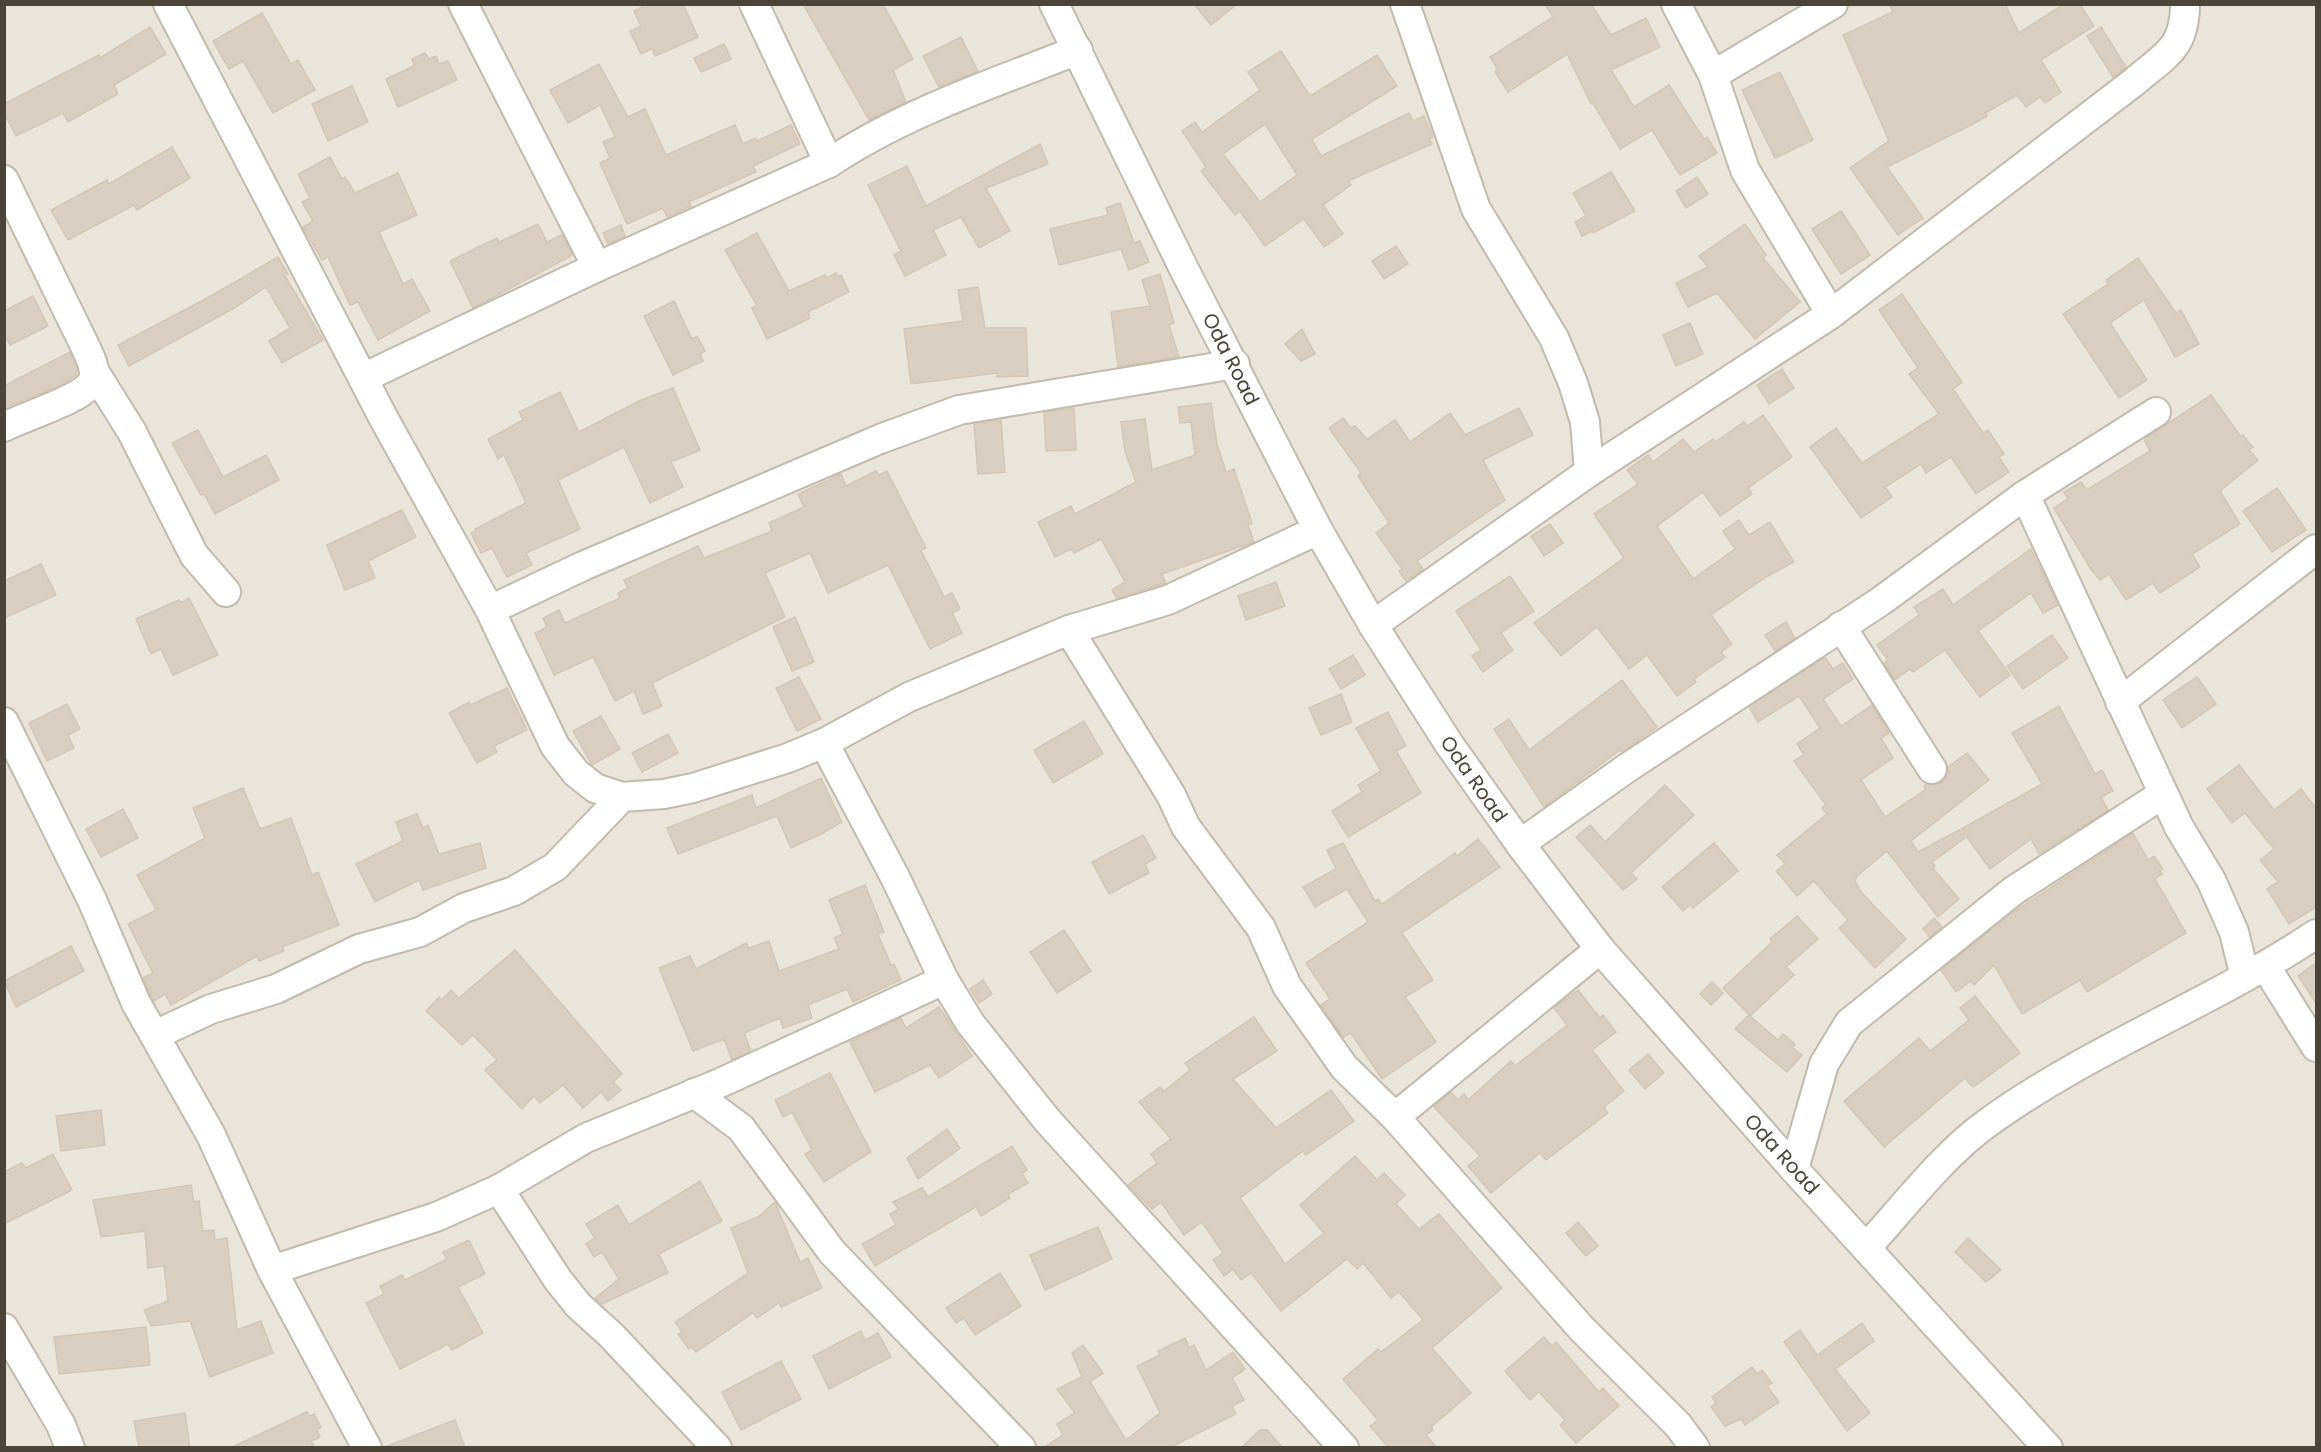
<svg xmlns="http://www.w3.org/2000/svg" width="2321" height="1452" font-family="Poppins,sans-serif">
<rect width="100%" height="100%" fill="#f6f3ec"/>
<rect fill="#eae5da" x="5" y="5" width="2311" height="1442"/>
<g fill="#d8cfc1" stroke="#d3c7b4" stroke-width="1.5" fill-rule="evenodd">
<path d="M648,4h35l15,33 -43,19 -3,-7 -11,5 -11,-23 11,-5 -7,-15z"/>
<path d="M803,4h80l30,55 -20,11 13,32 -37,18z"/>
<path d="M1194,4h43l-26,21z"/>
<path d="M1545,4h46l20,31 35,-17 14,29 -49,23 23,37 35,-22 35,54 3,-2 10,16 -37,22 -28,-45 -32,19 -27,-46 -2,1 -24,-50 -59,38 -13,-20 3,-2 -8,-13 63,-40z"/>
<path d="M1889,4h116l14,29 45,-29h16l14,22 -53,34 20,32 -16,11 -5,-6 -14,10 -9,-12 -32,18 2,3 -14,8 -86,43 36,51 -25,17 -48,-67 39,-27 -46,-106 50,-23z"/>
<path d="M262,13l29,51 7,-4 17,30 -42,23 -30,-52 -14,8 -16,-28z"/>
<path d="M150,27l16,27 -52,31 4,9 -50,28 -5,-9 -47,23 -12,-23v-9l95,-49 1,3z"/>
<path d="M2101,27l25,40 -13,10 -26,-41z"/>
<path d="M961,37l17,34 -39,16 -16,-31z"/>
<path d="M724,44l7,15 -30,13 -7,-14z"/>
<path d="M1281,51l29,45 67,-41 20,31 -85,53 9,17 88,-43 4,8 11,-5 9,21 -4,2 3,5 -84,37 3,4 -28,20 20,29 -19,13 -20,-28 -39,27 -25,-35 -5,4 -34,-44 5,-4 -24,-36 13,-9 7,10 58,-42 -12,-18zM1265,124l32,51 -37,27 -37,-48z"/>
<path d="M425,53l4,6 7,-3 3,8 9,-3 9,19 -59,27 -12,-28 28,-13 -2,-7z"/>
<path d="M599,64l29,53 17,-8 21,46 69,-30 8,19 13,-6 1,3 34,-16 9,19 -47,22 3,6 -67,30 2,4 -24,11 -4,-9 -36,16 -27,-61 10,-5 -7,-16 12,-5 -15,-32 -32,18 -18,-33z"/>
<path d="M1780,72l33,68 -38,18 -33,-68z"/>
<path d="M352,86l16,36 -40,19 -16,-37z"/>
<path d="M1040,144l8,20 -62,24 24,43 -31,17 -18,-31 -28,13 13,25 -41,21 -11,-21 7,-4 -33,-66 39,-19 19,40z"/>
<path d="M172,147l18,31 -53,32 -3,-5 -66,35 -17,-30 56,-30 2,4z"/>
<path d="M330,157l12,22 3,-2 10,16 43,-20 19,42 -38,17 24,52 9,-5 18,32 -52,29 -20,-38 -8,3 -22,-48 -6,3 -19,-33 10,-6 -11,-19 8,-4 -12,-24z"/>
<path d="M1611,172l24,39 -42,22 -1,-2 -10,5 -7,-14 11,-6 -13,-23z"/>
<path d="M1697,177l11,17 -22,14 -10,-17z"/>
<path d="M1120,203l14,40 6,-2 9,21 -20,8 -8,-21 -62,16 -9,-36 58,-14 -2,-7z"/>
<path d="M1841,211l29,44 -29,19 -29,-45z"/>
<path d="M538,224l9,18 15,-7 11,20 -100,53 -23,-47 47,-23 2,4z"/>
<path d="M1745,224l21,31 -3,3 37,44 -45,37 -38,-46 -29,14 -12,-24 32,-16 -9,-11z"/>
<path d="M621,225l4,11 -17,8 -5,-11z"/>
<path d="M757,233l32,58 36,-16 2,3 9,-5 1,4 4,-2 8,17 -41,20 2,6 -43,21 -15,-31 5,-2 -32,-56z"/>
<path d="M1396,246l12,18 -24,15 -12,-18z"/>
<path d="M278,257l10,17 -3,2 38,64 -41,23 -13,-22 21,-13 -24,-41 -30,20 -107,59 -11,-21 91,-48z"/>
<path d="M2138,258l38,55 5,-3 18,34 -24,13 -31,-57 -34,23 37,57 -28,18 -56,-84 45,-30 -2,-4z"/>
<path d="M1160,274l14,49 -5,2 10,32 -61,10 -7,-55 39,-6 -8,-26z"/>
<path d="M978,287l7,41h41l2,48 -31,1v-4l-86,11 -7,-55 59,-8 -5,-31z"/>
<path d="M1902,294l60,88 -9,7 30,44 5,-3 16,24 -5,3 10,15 -33,22 -25,-37 -25,16 -5,-9 -36,23 7,10 -31,21 -51,-71 26,-19 26,35 77,-49 -30,-40 9,-6 -39,-58z"/>
<path d="M33,296l15,30 -38,19 -6,-10v-24z"/>
<path d="M674,301l18,38 5,-3 8,15 -5,3 3,7 -30,14 -29,-59z"/>
<path d="M1690,323l13,31 -27,12 -13,-31z"/>
<path d="M1302,329l13,25 -14,7 -16,-17z"/>
<path d="M70,352l7,18 -1,5 -17,11 -55,22v-22z"/>
<path d="M1782,369l12,19 -25,16 -12,-19z"/>
<path d="M673,388l27,62 -29,12 12,25 -33,16 -26,-56 -66,33 22,49 -54,24 6,12 -25,12 -15,-29 -11,5 -10,-20 5,-2 -1,-2 51,-26 -22,-48 -6,4 -10,-20 35,-19 -4,-8 41,-20 19,40 62,-32z"/>
<path d="M2211,395l30,42 2,-2 10,12 -4,3 9,10 -38,31 20,33 -48,30 8,13 -40,26 -7,-10 -27,17 -17,-26 -9,6 -8,-9 -38,-63 14,-9 -4,-7 17,-10 5,7 4,-1 60,-37 -6,-12z"/>
<path d="M1211,403l6,41 9,28 8,-3 18,54 -4,2 6,17 -92,32 4,9 -49,15 -5,-8 13,-8 -24,-43 -27,14 -3,-4 -16,8 -17,-35 33,-16 4,8 61,-32 -11,-31 -4,-29 24,-3 7,51 43,-15 -4,-33 -11,1 -2,-16z"/>
<path d="M1074,408l2,42 -30,1 -2,-39z"/>
<path d="M1519,408l14,27 -50,25 22,40 -88,61 6,8 -17,12 -7,-10 3,-2 -26,-36 13,-10 -31,-47 3,-3 -32,-45 14,-10 8,10 4,-2 12,13 28,-19 15,22 40,-29 15,22z"/>
<path d="M1763,415l29,42 -44,31 4,6 -32,22 -17,-24 -46,34 36,53 42,-30 -12,-18 16,-11 10,15 21,-13 24,40 -28,15 -55,38 21,29 -11,8 4,5 -31,22 2,3 -19,14 -30,-41 -18,14 -32,-42 -36,29 -27,-33 90,-65 -30,-44 44,-30 -11,-14 21,-15 5,7 30,-23 11,13 19,-13 2,3 29,-20 3,4z"/>
<path d="M1001,420l4,52 -27,2 -4,-50z"/>
<path d="M198,430l25,47 43,-22 13,25 -64,34 -11,-20 -3,1 -29,-52z"/>
<path d="M876,471l3,4 8,-4 39,77 -5,2 23,47 8,-4 8,16 -8,4 10,20 -32,16 -42,-84 -60,28 -18,-40 -45,20 20,44 -133,66 10,23 -19,8 -9,-23 -19,10 -22,-44 -39,18 -19,-42 12,-6 -4,-9 16,-8 6,13 55,-25 -2,-5 10,-5 -4,-8 74,-34 6,12 68,-27 -3,-8 35,-16 -6,-13 43,-20 5,12z"/>
<path d="M2277,488l29,42 -34,22 -29,-41z"/>
<path d="M402,510l14,27 -48,24 7,17 -30,12 -18,-45z"/>
<path d="M1550,524l13,19 -19,13 -13,-20z"/>
<path d="M2031,549l27,56 -15,8 -12,-20 -53,38 32,44 -30,22 -35,-47 -32,22 -3,-3 -15,11 -11,-17 4,-3 -11,-15 42,-30 -5,-8 29,-18 10,16z"/>
<path d="M41,564l15,31 -52,23v-37z"/>
<path d="M1510,576l24,35 -33,22 12,17 -30,22 -11,-16 9,-6 -25,-39z"/>
<path d="M1276,582l9,24 -39,14 -8,-24z"/>
<path d="M189,598l29,57 -45,20 -12,-26 -10,5 -15,-35 43,-19 2,3z"/>
<path d="M795,617l19,45 -22,9 -19,-44z"/>
<path d="M1786,622l9,16 -20,13 -10,-16z"/>
<path d="M2052,635l16,23 -45,31 -16,-23z"/>
<path d="M1353,655l12,20 -24,14 -12,-20z"/>
<path d="M1825,657l8,12 10,-6 10,16 -30,20 18,27 31,-21 17,28 -8,5 12,20 -32,22 24,37 41,-28 -2,-3 3,-2 14,-1 6,-7 1,-9 19,-14 22,27 -78,61 7,11 41,-22 6,8 -33,24 3,4 -2,2 26,31 -21,18 -51,-66 -30,25 -2,5 6,11 45,47 -31,29 -36,-40 9,-8 -34,-39 -17,15 -21,-25 9,-7 -8,-9 50,-41 -5,-6 4,-3 -32,-44 10,-6 -7,-11 23,-16 -21,-32 -41,26 -9,-15z"/>
<path d="M799,677l22,42 -24,12 -21,-43z"/>
<path d="M2197,677l19,27 -34,24 -19,-28z"/>
<path d="M1622,680l35,47 -35,25 -2,-2 -76,57 -50,-78 15,-10 20,31z"/>
<path d="M507,688l20,42 -33,16 3,6 -20,11 -28,-50 20,-11 1,3z"/>
<path d="M1341,694l11,28 -31,13 -12,-27z"/>
<path d="M67,704l13,25 -12,6 6,13 -27,13 -18,-38z"/>
<path d="M2059,706l36,68 7,-4 11,21 -12,6 7,13 -69,44 -8,-15 -41,30 -29,-40 81,-45 -30,-51z"/>
<path d="M1388,712l18,34 -10,5 25,42 -73,44 -16,-26 30,-19 -4,-7 23,-14 -25,-43z"/>
<path d="M601,716l19,33 -28,16 -19,-34z"/>
<path d="M1084,721l19,33 -50,29 -19,-33z"/>
<path d="M668,734l10,19 -36,19 -10,-19z"/>
<path d="M2239,765l35,45 27,-21 15,19v99l-27,17 -22,-35 11,-7 -18,-22 14,-11 -29,-36 -13,10 -25,-34z"/>
<path d="M821,778l21,44 -19,11 -32,15 -14,-32 -99,38 -11,-26 85,-33 4,13z"/>
<path d="M1665,785l29,30 -63,58 6,6 -14,11 -47,-53 14,-12 15,17z"/>
<path d="M243,788l17,41 31,-11 21,57 6,-3 21,53 -57,22 2,4 -25,10 -2,-5 -86,49 -6,-11 -11,7 -11,-23 10,-5 -25,-49 28,-14 -19,-35 68,-37 -12,-30z"/>
<path d="M123,809l15,29 -37,19 -15,-28z"/>
<path d="M417,814l6,14 5,-3 11,29 41,-11 6,25 -63,22 -4,-10 -44,22 -19,-38 47,-23 -7,-19z"/>
<path d="M2133,833l15,27 6,-4 9,13 -3,2 2,3 -7,5 31,54 -99,59 -7,-12 -58,34 -28,-49 -20,20 -3,-4 -15,11 -15,-22 68,-55z"/>
<path d="M1143,835l13,23 -11,6 4,9 -40,21 -17,-32z"/>
<path d="M1478,839l22,28 -98,66 31,47 -28,17 31,45 -54,37 -31,-46 -8,4 -22,-32 9,-6 -24,-36 62,-41 -21,-33 -32,18 -12,-20 33,-18 -9,-19 16,-7 32,58 3,-2 4,5 73,-51 2,3z"/>
<path d="M1714,843l24,28 -45,37 -3,-3 -7,6 -21,-24z"/>
<path d="M865,885l19,47 -6,2 13,31 3,-1 7,16 -48,22 -6,-13 -39,16 4,13 -29,10 -3,-10 -36,15 7,18 -19,9 -8,-21 -31,12 -34,-83 31,-12 6,13 50,-26 3,5 20,-7 10,30 60,-22 -5,-11 9,-4 -14,-34z"/>
<path d="M1797,916l21,23 -32,28 8,8 -44,41 28,24 5,-6 12,10 -2,4 9,7 -15,17 -52,-43 14,-14 -26,-27 49,-46 -2,-3z"/>
<path d="M1934,918l8,9 -12,10 -7,-8z"/>
<path d="M1064,930l27,41 -34,22 -27,-41z"/>
<path d="M71,946l13,25 -68,36 -12,-26z"/>
<path d="M515,950l107,124 -9,8 8,8 -13,11 -7,-9 -18,16 -20,-23 -23,18 -6,-7 -12,13 -37,-39 12,-10 -24,-25 -11,10 -36,-34 13,-14 3,3 9,-10 8,8z"/>
<path d="M2316,963v40l-18,-27z"/>
<path d="M983,980l9,14 -13,9 -9,-14z"/>
<path d="M1712,982l11,11 -12,12 -11,-11z"/>
<path d="M1578,990l22,28 3,-3 13,17 -24,18 32,41 -20,16 4,6 -62,47 -6,-7 -49,40 -23,-27 12,-10 -46,-49 17,-15 7,8 6,-6 4,6 43,-39 4,5 52,-41 -13,-17z"/>
<path d="M1975,996l45,57 -47,34 -8,-9 -81,69 -40,-46 75,-63 11,13 39,-31 -9,-12z"/>
<path d="M939,1007l33,49 -33,22 -9,-13 -55,27 -25,-50 51,-24 5,10z"/>
<path d="M1254,1017l23,34 -44,28 43,49 55,-38 23,31 -48,34 -3,-4 -63,47 45,66 39,-31 -24,-28 55,-49 22,24 7,-7 21,22 -9,9 23,25 20,-15 63,74 -70,60 39,45 -40,34 2,3 -7,5 11,13h-48l-19,-22 8,-6 -35,-41 35,-30 3,3 42,-32 -24,-28 -8,6 -28,-35 -6,6 -10,-10 -66,52 -30,-38 -10,7 -8,-11 -9,7 -11,-16 10,-7 -21,-31 -18,13 -23,-33 -9,7 -24,-24 29,-22 -6,-9 20,-15 -32,-37 21,-15 4,4 26,-21 -5,-7z"/>
<path d="M1648,1054l16,19 -19,16 -16,-19z"/>
<path d="M830,1073l41,79 -47,30 -19,-28 7,-4 -20,-38 -9,5 -8,-17z"/>
<path d="M101,1110l4,35 -44,6 -5,-35z"/>
<path d="M947,1129l13,19 -42,31 -11,-21z"/>
<path d="M1012,1146l15,24 -5,3 6,10 -20,11 2,4 -29,18 -5,-9 -101,59 -13,-22 34,-19 -6,-11 9,-5 -6,-7 29,-14 6,9z"/>
<path d="M53,1154l19,36 -68,34v-52l18,-9 4,5z"/>
<path d="M700,1181l22,40 -63,33 9,19 -66,31 -7,-6 24,-19 -17,-27 -8,5 -8,-13 9,-6 -9,-14 32,-19 11,20z"/>
<path d="M191,1185l3,17 5,-1 4,30 11,-1 1,10 12,-2 10,92 24,-9 12,32 -63,24 -20,-56 -39,5 -7,-16 24,-9 -4,-35 -16,2 -3,-37 -44,6 -8,-37z"/>
<path d="M775,1202l25,60 8,-4 14,30 -41,19 -2,-4 -22,15 -4,-5 -57,39 -4,-5 -3,2 -11,-15 4,-2 -7,-10 73,-49 -17,-45 27,-11z"/>
<path d="M1578,1222l20,24 -12,10 -20,-23z"/>
<path d="M1098,1227l14,32 -67,31 -15,-35z"/>
<path d="M1968,1238l33,32 -15,12 -31,-30z"/>
<path d="M469,1240l16,34 -27,13 25,46 -31,17 -4,-6 -48,25 -34,-66 18,-9 -4,-8 22,-11 3,5 42,-21 -4,-7z"/>
<path d="M1000,1273l21,33 -46,29 -11,-17 -8,5 -10,-15z"/>
<path d="M1862,1323l12,18 -39,28 35,44 -23,18 -63,-89 16,-12 17,25z"/>
<path d="M146,1327l4,38 -91,9 -5,-37z"/>
<path d="M861,1331l4,9 13,-7 13,24 -62,32 -16,-33z"/>
<path d="M1544,1337l8,9 4,-4 43,50 4,-4 16,18 -43,37 -16,-18 5,-5 -26,-28 -9,8 -25,-29z"/>
<path d="M1185,1338l4,10 5,-3 12,25 27,-18 12,17 -13,9 12,22 -12,6 4,8 -67,34h-126l20,-13 -6,-11 18,-11 -18,-24 25,-12 -10,-24 11,-8 20,28 -13,9 36,58 34,-27 -23,-47 23,-11 -2,-4z"/>
<path d="M781,1361l20,38 -60,31 -19,-38z"/>
<path d="M1752,1367l5,7 5,-4 10,13 -5,3 12,16 -34,23 -4,-6 -16,7 -14,-19 5,-4 -4,-6z"/>
<path d="M307,1412l3,4 4,-2 7,13 -4,3 3,7 -9,4 4,7h-85z"/>
<path d="M185,1413l5,35h-51l-5,-27z"/>
<path d="M455,1420l10,28h-78v-2z"/>
<path d="M1260,1430h7l16,18h-42z"/>
</g>
<g fill="none" stroke-linecap="round" stroke-linejoin="round">
<defs>
<g id="minor">
<path d="M168,4l216,415 106,191 65,136 21,27 19,15 27,9 42,-3 29,-6 95,-30 36,-15 85,-46 160,-67 99,-30 150,-70"/>
<path d="M463,4l134,263"/>
<path d="M754,4l75,159"/>
<path d="M1054,4l129,263 135,263 55,95 76,119 71,100 80,105 194,220 254,279"/>
<path d="M1405,4l71,205 78,129 19,45 12,39 4,50"/>
<path d="M1676,4l37,71 32,95 86,144"/>
<path d="M1713,75l120,-71"/>
<path d="M4,180l80,164c5,11 13,24 9,36 -8,19 -69,36 -89,47"/>
<path d="M94,371l38,61 62,123 32,37"/>
<path d="M363,378l234,-111 232,-104c75,-50 165,-80 249,-113"/>
<path d="M2025,495l154,332 32,53 23,52 11,45"/>
<path d="M490,610l93,-44 297,-127 79,-29 276,-46"/>
<path d="M1373,625l216,-153 242,-158 303,-232c31,-27 51,-33 51,-78"/>
<path d="M1841,626l91,143"/>
<path d="M1069,630l102,165 15,32 75,101 26,58 57,81 51,50 186,211 97,97 17,23"/>
<path d="M2120,702l196,-153"/>
<path d="M4,722l88,178 44,103 75,132 61,135 95,178"/>
<path d="M824,743l71,134 49,103 26,43 77,97 297,328"/>
<path d="M1520,844l107,-76 254,-167 144,-106 131,-83"/>
<path d="M2266,967l50,80"/>
<path d="M155,1035l56,-26 65,-20 83,-40 61,-17 44,-24 50,-17 41,-24 67,-70"/>
<path d="M694,1093l47,35 91,124 189,196"/>
<path d="M1395,1117l205,-168"/>
<path d="M1794,1169l30,-105 25,-41 164,-132 150,-97"/>
<path d="M499,1189l59,91 20,25 34,31 105,112"/>
<path d="M1866,1248c37,-40 76,-92 120,-124 103,-75 225,-120 330,-190"/>
<path d="M272,1270l164,-53 63,-28 87,-51 134,-55 224,-103"/>
<path d="M4,1328l57,97 9,23"/>
</g>
</defs>
<use href="#minor" stroke="#c2bbae" stroke-width="32"/>
<use href="#minor" stroke="#fff" stroke-width="28"/>
</g>
<g text-anchor="middle" stroke-width="5" stroke-linejoin="round" paint-order="stroke">
<g font-size="20" fill="#4b4439" stroke="#fff">
<text transform="translate(1231 359) rotate(63)" y="7">Oda Road</text>
<text transform="translate(1474 779) rotate(55)" y="7">Oda Road</text>
<text transform="translate(1782 1154) rotate(48)" y="7">Oda Road</text>
</g>
</g>
<rect width="2321" height="1452" fill="none" stroke="#4b4439" stroke-width="12"/>
</svg>
